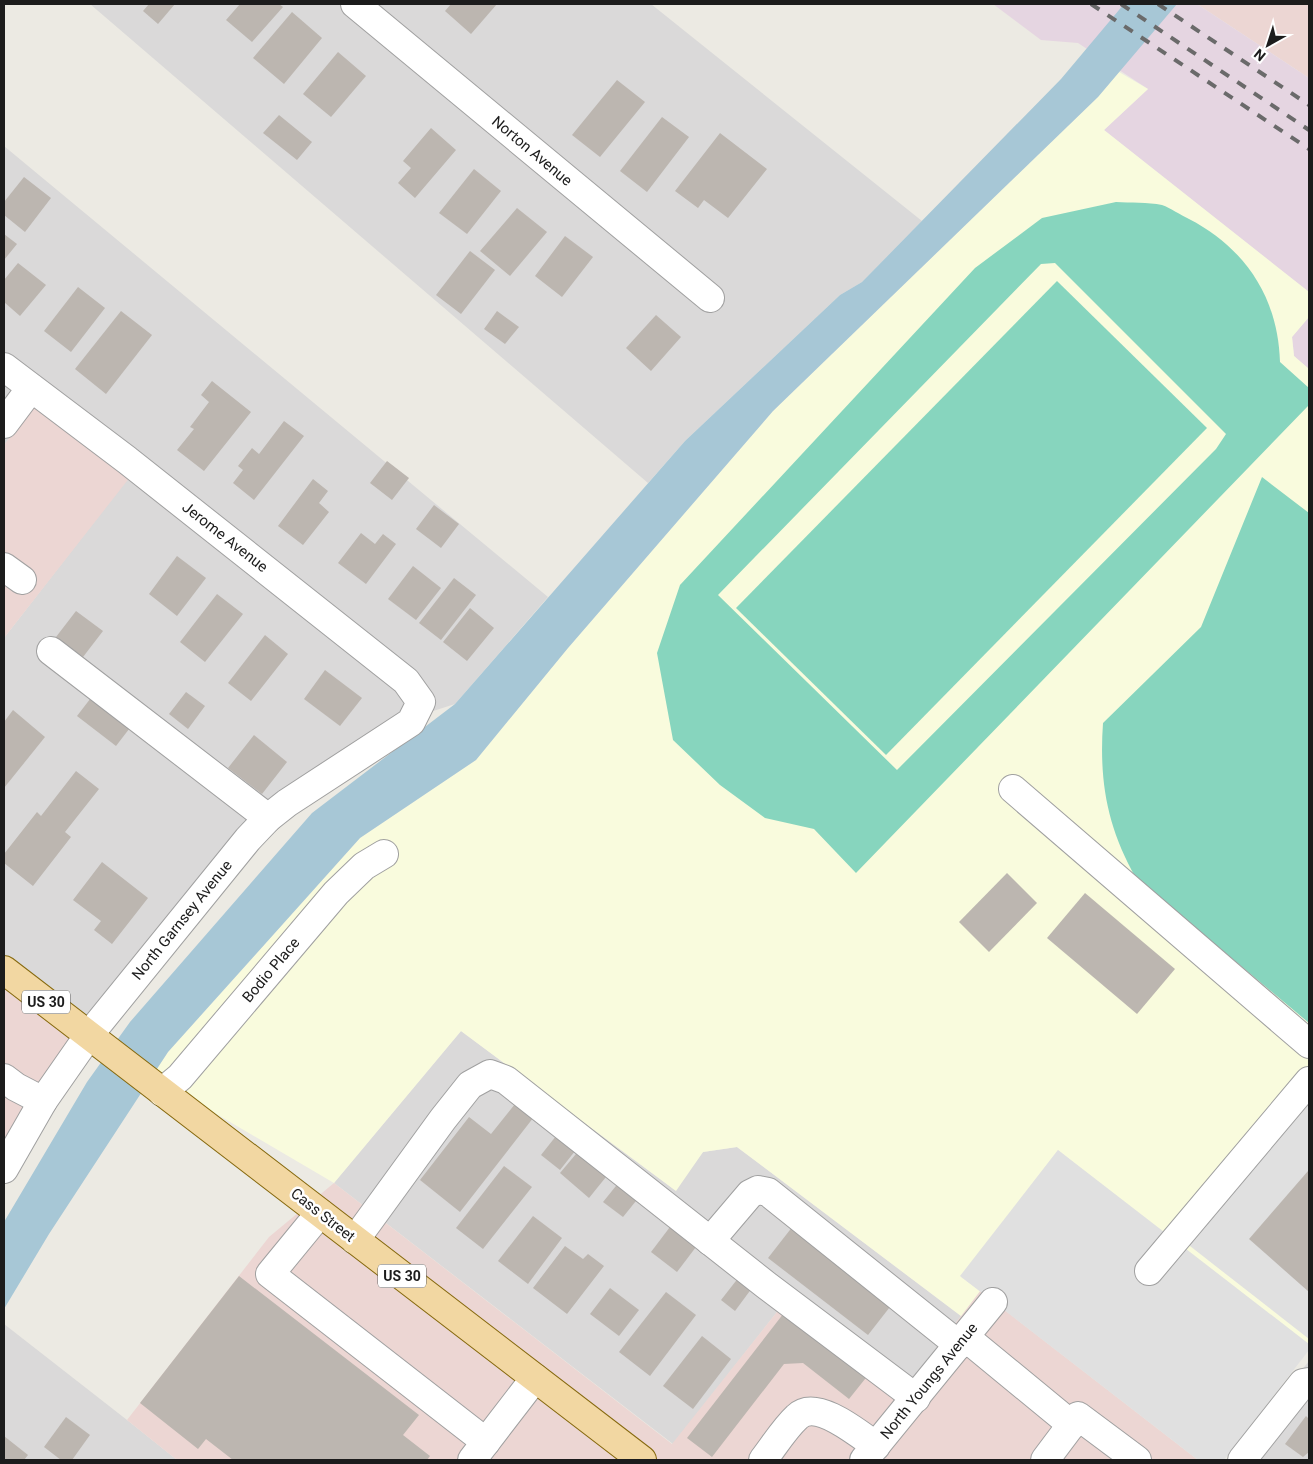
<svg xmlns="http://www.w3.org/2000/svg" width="1313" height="1464" font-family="Roboto,sans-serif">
<rect width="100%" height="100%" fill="#eceae3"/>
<g fill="#dad9d9">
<path d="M90,4h561l271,217 -60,61 -22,13 -155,146 -37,42z"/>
<path d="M4,146l544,451 -93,107 -47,15 -127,78 -198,230 -79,-61v-328l129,-166 -93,-74 -36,47z"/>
<path d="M461,1031l214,159 28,-38 34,-5 224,169 -52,68 -117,-91 -119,151 -339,-261z"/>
<path d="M4,1324l123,96 50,40h-173z"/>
<path d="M1309,1361v99h-79z"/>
</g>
<g fill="#ecd6d3">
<path d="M1197,4h112v74z"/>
<path d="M40,398l94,74 -130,166v-193z"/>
<path d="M4,976l73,56 -73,126z"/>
<path d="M334,1183l338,261 120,-151 117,91 71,-93 218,169h-1021l-50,-40 142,-183z"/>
</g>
<g fill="#e5d5e1">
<path d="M993,4h204l112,74v214l-205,-162 44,-41 -70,-46 -37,-3z"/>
<path d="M1309,317v52l-15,-13 -2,-19z"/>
</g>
<path fill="#f9fbdd" d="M1119,72l29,17 -44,41 205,162v25l-17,20 2,19 15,13v983l-251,-202 -97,127 19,14 -19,25 -224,-169 -34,5 -27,39 -215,-160 -127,152 -182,-107 16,-24 192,-214 116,-78 92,-112 205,-237 325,-314z"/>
<g fill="#87d5be" fill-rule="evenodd">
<path d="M1116,202c14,1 32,0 46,3 9,3 18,10 27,14 56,29 89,78 91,143l29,26v17l-453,468 -42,-44 -49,-11 -45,-33 -47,-45 -16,-87 23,-68 295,-317 67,-50zM1055,263l171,171 -10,15 -319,321 -179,-175 323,-331z"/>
<path d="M1057,281l150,147 -321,327 -150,-147z"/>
<path d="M1262,477l47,36v510l-173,-145c-29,-51 -37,-97 -33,-155l98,-96z"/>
</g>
<g fill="#e0e0e0">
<path d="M1309,1087v252l-128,-100z"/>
<path d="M1058,1150l251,194v6l-85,110h-26l-238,-184z"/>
</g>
<path fill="#a7c7d6" d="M1124,4h53l-79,93 -325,314 -205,237 -92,112 -116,78 -192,214 -119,182 -45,75v-87l83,-140 43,-60 182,-209 143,-109 230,-263 155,-146 22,-13 199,-203z"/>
<g fill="#bcb6b0">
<path d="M149,4h26l-17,20 -15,-13z"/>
<path d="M240,4h39l4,3 -31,35 -26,-22z"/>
<path d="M451,4h46l-26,30 -26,-23z"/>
<path d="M292,12l30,26 -38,46 -31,-26z"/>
<path d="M338,52l28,24 -35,41 -28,-23z"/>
<path d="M617,80l28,22 -45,55 -28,-22z"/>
<path d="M279,115l33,27 -15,18 -34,-27z"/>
<path d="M662,117l27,20 -42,55 -27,-21z"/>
<path d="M431,128l25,22 -41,48 -17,-15 13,-15 -8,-7z"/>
<path d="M720,133l47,36 -39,49 -24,-18 -6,8 -23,-17z"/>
<path d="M474,169l27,22 -34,43 -28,-21z"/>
<path d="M24,177l27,21 -26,34 -21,-17v-13z"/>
<path d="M517,208l30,24 -37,44 -30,-25z"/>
<path d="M4,234l13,10 -13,16z"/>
<path d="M565,236l28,21 -31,40 -27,-21z"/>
<path d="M470,251l25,19 -34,44 -25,-19z"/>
<path d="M18,263l28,22 -26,31 -16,-14v-22z"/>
<path d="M78,287l27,21 -34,44 -27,-21z"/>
<path d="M121,311l31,24 -46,59 -31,-25z"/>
<path d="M497,311l22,16 -14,17 -21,-15z"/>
<path d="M656,315l25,22 -30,34 -25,-23z"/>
<path d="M212,381l39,31 -47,59 -27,-21 17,-21 -4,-2 19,-25 -8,-7z"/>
<path d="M284,421l20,15 -50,64 -21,-17 10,-13 -5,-4 14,-18 7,6z"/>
<path d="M387,461l22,17 -17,22 -22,-17z"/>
<path d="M313,479l15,12 -9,12 10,9 -26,33 -25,-19z"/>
<path d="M434,505l25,19 -18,24 -25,-19z"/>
<path d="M361,533l14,11 8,-10 13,10 -30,40 -28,-21z"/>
<path d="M177,556l29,22 -29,38 -28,-22z"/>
<path d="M413,566l28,22 -25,32 -28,-21z"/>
<path d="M454,578l22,17 -35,45 -22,-17z"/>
<path d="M217,594l26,20 -38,48 -25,-20z"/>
<path d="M470,608l24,20 -27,33 -24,-19z"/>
<path d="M76,611l27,20 -20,26 -27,-20z"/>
<path d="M265,635l23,19 -37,47 -23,-18z"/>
<path d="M325,670l37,28 -22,28 -36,-27z"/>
<path d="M97,690l39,30 -20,26 -39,-30z"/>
<path d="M186,692l19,14 -17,23 -19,-15z"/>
<path d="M13,710l32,27 -41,51v-66z"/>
<path d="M254,735l33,27 -25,32 -34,-26z"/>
<path d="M76,771l23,18 -34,43 6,5 -38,49 -29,-23v-9l33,-42 4,4z"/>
<path d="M102,862l46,36 -36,46 -18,-14 7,-9 -28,-21z"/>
<path d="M1007,873l30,30 -48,49 -30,-30z"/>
<path d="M1085,893l90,76 -38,45 -90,-76z"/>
<path d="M519,1099l18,14 -77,99 -40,-32 49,-63 22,17z"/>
<path d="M560,1131l19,15 -19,24 -19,-15z"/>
<path d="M581,1148l29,24 -21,26 -29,-25z"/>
<path d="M504,1166l28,21 -49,62 -27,-21z"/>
<path d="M1308,1171l1,1v120l-60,-53z"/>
<path d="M620,1181l20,15 -17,21 -20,-15z"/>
<path d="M533,1216l29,22 -34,46 -30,-23z"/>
<path d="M673,1223l26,20 -22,29 -26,-20z"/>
<path d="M793,1226l100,77 -25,32 -100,-77z"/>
<path d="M565,1246l18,13 5,-5 16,12 -37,48 -34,-26z"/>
<path d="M239,1276l180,139 -16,20 27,21 -3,4h-194l-27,-21 -8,10 -58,-46z"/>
<path d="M739,1277l13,11 -17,23 -14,-11z"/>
<path d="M610,1288l29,22 -20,26 -29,-22z"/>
<path d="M666,1292l30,23 -46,61 -31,-24z"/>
<path d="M787,1309l82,65 -20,25 -46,-36 -19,1 -72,93 -25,-19z"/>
<path d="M702,1336l29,23 -38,50 -30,-23z"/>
<path d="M1306,1416l3,3v33l-6,5 -18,-13z"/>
<path d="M66,1417l24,18 -18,25h-11l-17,-13z"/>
<path d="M4,1436l24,19 -4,5h-20z"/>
</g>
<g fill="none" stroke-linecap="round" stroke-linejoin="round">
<defs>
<g id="minor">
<path d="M355,4l355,294"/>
<path d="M4,367l123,93 279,221 15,21 -10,20 -124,81 -19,15 -20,21 -159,196 -46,66 -39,68"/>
<path d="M4,424l27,-36"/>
<path d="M4,567l18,13"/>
<path d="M51,651l217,167"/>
<path d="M1013,789l296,255"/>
<path d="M4,1078l12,9 27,14"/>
<path d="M162,1092l18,-15 156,-184 28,-27 20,-12"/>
<path d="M320,1213l-50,61 216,168"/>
<path d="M355,1240l88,-121 27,-34 20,-11 16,6 260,205 150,113"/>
<path d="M710,1241l40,-47 8,-4 10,2 191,153"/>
<path d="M1149,1271l160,-190"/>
<path d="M965,1337l107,88"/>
<path d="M472,1460l63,-82"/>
<path d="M763,1460c11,-14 21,-31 34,-43 19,-19 62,17 79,29"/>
<path d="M864,1460l129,-158"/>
<path d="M1045,1460l33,-44 59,44"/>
<path d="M1242,1460l61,-77 6,-1"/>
</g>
<path id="major" d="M4,970l638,490"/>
</defs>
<use href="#minor" stroke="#a0a0a0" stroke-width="30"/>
<use href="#major" stroke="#86690e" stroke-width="30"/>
<use href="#minor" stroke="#fff" stroke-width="28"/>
<use href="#major" stroke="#f2d7a2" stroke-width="28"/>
<g stroke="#6a6a6a" stroke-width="4" stroke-dasharray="10 10" stroke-linecap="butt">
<path d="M1091,4l218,145"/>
<path d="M1121,4l188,126"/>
<path d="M1158,4l151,101"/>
</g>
</g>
<g text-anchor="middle" stroke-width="5" stroke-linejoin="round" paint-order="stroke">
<g fill="#fff" stroke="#606060" stroke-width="1">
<rect x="22" y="990.5" width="48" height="23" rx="4"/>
<rect x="378" y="1264.5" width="48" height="23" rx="4"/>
</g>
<g font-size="14" font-weight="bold" fill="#1c1c1c">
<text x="46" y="1007">US 30</text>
<text x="402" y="1281">US 30</text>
</g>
<g font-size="15" fill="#1c1c1c" stroke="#fff">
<text transform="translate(532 151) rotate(40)" y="5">Norton Avenue</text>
<text transform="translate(225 537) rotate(38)" y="5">Jerome Avenue</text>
<text transform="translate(182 920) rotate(-51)" y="5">North Garnsey Avenue</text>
<text transform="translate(271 970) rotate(-50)" y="5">Bodio Place</text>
<text transform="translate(323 1215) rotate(38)" y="5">Cass Street</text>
<text transform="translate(929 1381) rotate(-51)" y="5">North Youngs Avenue</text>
</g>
</g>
<rect width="1313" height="1464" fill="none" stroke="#1c1c1c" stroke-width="10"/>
<g transform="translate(1268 45) rotate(219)" stroke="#ffffff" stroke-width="4" paint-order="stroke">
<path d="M0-4L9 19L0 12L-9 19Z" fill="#1c1c1c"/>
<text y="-8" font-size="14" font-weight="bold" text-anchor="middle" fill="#1c1c1c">N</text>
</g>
</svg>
